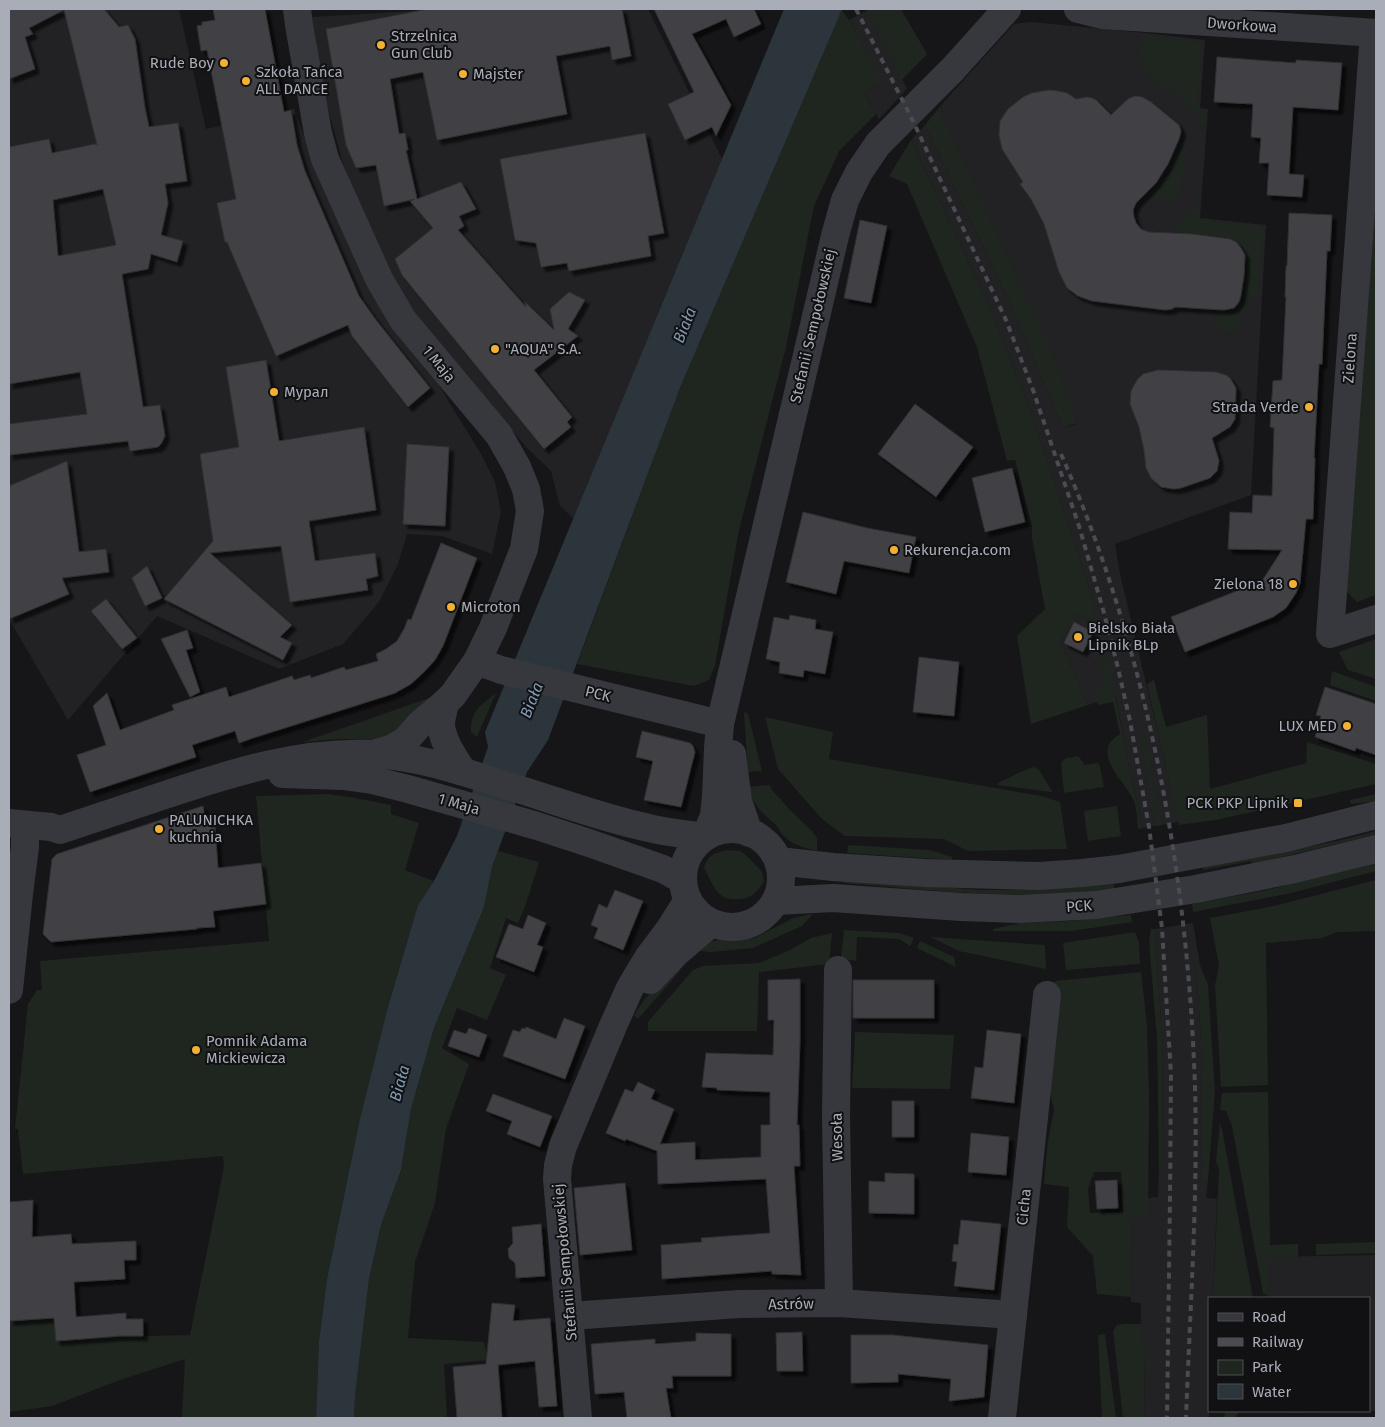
<svg xmlns="http://www.w3.org/2000/svg" width="1385" height="1427" font-family="'Fira Sans',sans-serif">
<defs>
<filter id="shadow"><feDropShadow dx="4.5" dy="4.5" stdDeviation="1" flood-color="#0009"/></filter>
</defs>
<rect width="100%" height="100%" fill="#161618"/>
<g fill="#222225">
<path d="M9,9h170l27,120 88,-20 26,70 130,225 30,48 15,30 6,30 -9,42 -50,-18 -35,-2 -9,30 -19,38 -36,42 -64,25 -122,-53 -89,104 -59,-101z"/>
<path d="M423,9h225l74,150 -148,360 -14,-13 -9,-35 -24,-23 -125,-150 -36,-72 -23,-63 -20,-72 -11,-74 103,-6z"/>
<path d="M868,10l39,79 -28,30 -15,-26 17,-12 -32,-61z"/>
<path d="M1031,22l115,11 59,7 -5,68 8,1 -8,109 66,7 -15,270 -136,49 5,30 59,248 -36,6 -15,-66 -12,-66 -28,9 -27,-63 16,-27 16,5v-20l-41,-125 -27,-78 -33,-85 -81,-172 14,-15 85,178 53,125 14,-4 -136,-311 1,-9 72,-80z"/>
<path d="M1193,923l7,42 -4,1 5,72 1,141 6,1 -2,18 11,1 -4,99h-4v120h-65l1,-69 -4,-6v-40l-10,-1 1,-85h16v-19l10,-1 1,-27h4l-1,-132 -7,-109z"/>
<path d="M1376,1255v156l-92,2v-2h85v-113h-98l-4,-3v-38z"/>
</g>
<g fill="#1e261f" fill-rule="evenodd">
<path d="M841,9l8,11 33,61 -18,12 12,21 -37,37 -25,55 -28,141 -47,183 -24,135 -6,15 -15,6 -117,-22 103,-276z"/>
<path d="M867,9h34l26,45 -25,26z"/>
<path d="M1145,35l55,7 -3,67 8,2 -1,18c-7,-21 -29,-35 -46,-47 -4,-3 -10,-5 -13,-9 -7,-11 -5,-27 0,-38z"/>
<path d="M942,104l-1,9 112,243 24,67 -14,5 -53,-125 -85,-178z"/>
<path d="M911,140l81,172 33,85 27,78 41,125v20l-16,-5 -16,27 27,63 -57,19 -14,-88 28,-27 -13,-71v-13l-17,-65 -8,1 -30,-114 -70,-163 -18,-8z"/>
<path d="M1184,145c-2,22 3,71 -34,51l16,-17z"/>
<path d="M1376,164v431l-19,7 -14,-14z"/>
<path d="M1200,193l-2,27 65,7 -5,69c-3,1 -7,3 -10,6 -9,11 -5,39 -29,28l-2,-6 1,-12c13,0 20,-3 25,-15 1,-13 4,-27 3,-39 -1,-30 -44,-19 -63,-25 -3,-1 -6,-5 -9,-6 4,-9 12,-11 18,-18 4,-5 6,-11 8,-16z"/>
<path d="M1376,639v40l-28,-9 -9,-18z"/>
<path d="M1103,655l3,1 4,11 18,95 15,66 -5,1c-1,-9 -1,-20 -4,-28 -8,-19 -46,-49 -14,-67l-7,-32 -15,3 -4,-17 9,-1 -3,-29z"/>
<path d="M1332,671l44,16v14l-46,-16z"/>
<path d="M1154,680l12,47 41,-12 3,74 96,-26 1,-21 69,22v20l-160,36 -37,5 -32,-141z"/>
<path d="M496,693l-19,44 -6,-5c-1,-21 10,-27 25,-39z"/>
<path d="M432,697l-42,41 -15,2 -36,-1 -36,3z"/>
<path d="M744,712l4,2 14,57 -14,1z"/>
<path d="M765,717l68,15 -4,27 212,37 19,6 7,47 -99,2 -24,-12 -99,-3 -23,-17 -44,-50z"/>
<path d="M1145,737l17,88 -5,1 -17,-88z"/>
<path d="M1078,756l7,9 14,-2 5,24 -40,6 -3,-30 5,-5z"/>
<path d="M1034,767l5,3 13,21 -1,1 -54,-7 1,-2 27,-13z"/>
<path d="M770,785l2,5 18,20 22,21 5,7v13c-13,-3 -27,-7 -35,-17 -3,-4 -4,-7 -7,-10 -13,-11 -23,-19 -26,-37z"/>
<path d="M328,794l22,3 41,8v9l28,9 -14,47 29,11 -16,24 -31,105 -28,113 -32,156 -8,62 -3,77h-134l3,-59 -65,21 -68,26 -43,6v-91l46,-2 51,18 84,-2 34,-168 -1,-11 -200,18 -5,-45h-3l13,-125 9,-14h5l-2,-29 229,-20 -13,-145z"/>
<path d="M1376,794v7l-25,3 -1,-4z"/>
<path d="M1117,806l4,30 -33,5 -4,-30z"/>
<path d="M1376,831v4l-124,29 -1,-3 -48,9v-3l134,-26z"/>
<path d="M848,845l82,5 22,7v3l-105,-7z"/>
<path d="M726,850l14,1 8,6 14,15 2,10c-3,4 -8,11 -13,14 -8,4 -23,5 -30,-1 -8,-6 -12,-19 -17,-27 4,-14 10,-14 22,-18z"/>
<path d="M498,851l41,11 -13,42 -8,19 -12,-5 -16,50 16,7 -19,45 -30,-12 -15,40 27,16 -23,65 -11,74 -20,59 -7,76 76,4 4,18 -44,4 3,54h-93l1,-22 14,-117 12,-54 20,-55 10,-61 23,-81 50,-121 8,-40z"/>
<path d="M1376,863v8l-89,23 -94,18 -1,-8 75,-14z"/>
<path d="M843,880l138,10 61,-1 71,-7 2,7c-88,13 -183,1 -271,-6z"/>
<path d="M1376,880v51l-39,1 -15,6 -56,5 2,142 -47,2 -6,-102 4,-20 -9,-47 64,-12z"/>
<path d="M811,914l1,1 -10,11 -49,22 -42,4 -10,-1 -3,-2 6,-6 14,-3h19l18,-2 38,-20z"/>
<path d="M1131,915l1,7 -60,9h-79v-2l27,-6 50,-2z"/>
<path d="M1151,929h4l7,109 1,132h-4l-2,-131 -8,-97z"/>
<path d="M844,930l55,3 15,5 -4,8 -11,-7 -42,-2 -1,24 -15,-3z"/>
<path d="M1135,932l4,10 1,22 -74,6 -3,-27z"/>
<path d="M832,933l-3,31 -70,8 -2,59h-109v-9l45,-52 10,-4 56,-3 31,-13 21,-12z"/>
<path d="M930,937l115,8 1,24 -87,-18z"/>
<path d="M920,941l34,16 2,10 -39,-19z"/>
<path d="M677,964l3,3v4l-42,48 -4,-4 10,-15z"/>
<path d="M1196,965h4l8,20 7,106 -7,89h-6l-1,-142z"/>
<path d="M1141,972l6,53 2,71 -1,121h-16l-1,80 -34,-3 -4,-38 -26,-29 2,-40 -25,-3 4,-44 6,-30 -9,-40 10,-89zM1094,1172h27l2,40 -33,1 -2,-24z"/>
<path d="M855,1032l99,3 -4,54 -98,-1z"/>
<path d="M1268,1092l2,153 28,-1v13h-31v38l-4,-2 -31,-167 -6,-15 -6,-1 2,-17z"/>
<path d="M1220,1122l2,7 31,169h-40l6,-129 -3,-7z"/>
<path d="M1376,1242v11l-60,2v-11z"/>
<path d="M1123,1324h18v18l4,7 -1,69h-21l-10,-87 4,-6z"/>
<path d="M1105,1334l11,84h-14l-4,-83z"/>
<path d="M1226,1411h14l-6,7h-11z"/>
</g>
<path fill="#2c353c" d="M784,9h58l-162,379 -132,352 -21,32 -35,95 -8,40 -50,121 -23,81 -10,61 -20,55 -12,54 -14,117 -1,22h-38l3,-77 8,-62 32,-156 28,-113 31,-105 16,-24 23,-45 31,-89 -3,-15z"/>
<g fill="#404145" stroke="#303034" fill-rule="evenodd" filter="url(#shadow)">
<path d="M9,9h95l15,18 9,-2 7,14 10,69 4,19 29,-4 9,58 -22,3 3,19 -7,32 22,6 -6,21 -26,-8 -3,15 -26,5 21,133 17,-2 5,31 -4,8 -3,3 -28,4 -2,-10 -119,14v-31l78,-10 -7,-42 -71,12v-237l40,-8 3,14 43,-9 2,1 -33,-135 -35,18 4,6 -8,3 10,32 -26,10zM103,189l13,56 -58,11 -5,-56z"/>
<path d="M213,9h52l19,103 7,-2 6,35 8,26 54,125 17,24 54,68 -22,19 -56,-71 -4,-11 -72,31 -49,-114h-2l-8,-39 19,-4 -29,-149 -6,1 -4,-25 5,-1v-3l13,-2z"/>
<path d="M428,9h194l9,47 -19,4 -2,-14 -54,10 11,58 -130,26 -14,-68 -33,7 9,55 6,-1 3,17h-2l11,49 44,-17 15,27 -17,7 5,10 -6,4 68,77 -1,-5 29,28 -4,-21 19,-17 16,8 -17,29 10,7 -44,34 38,47 -5,5 4,5 -27,22 -142,-174 -7,-16 38,-31 -23,-27 5,-2 -31,7 -8,-41 -20,3 -10,-23 -20,-116z"/>
<path d="M654,9h100l7,15 -27,13 -8,-18 -34,15 39,71 -15,31 -4,-9 -27,13 -17,-36 26,-12z"/>
<path d="M1217,57l79,6v-3l46,3 -4,47 -45,-3 -4,67 15,1 -2,22 -35,-2 2,-32h-10l2,-25 -10,-1 2,-33 -39,-2z"/>
<path d="M1049,90l9,1 9,2 9,6 11,-2 5,1 4,2 15,15 17,-16 7,-3 7,1 9,5 28,23 2,6 -2,8 -11,25 -12,19 -20,20 -3,7 1,7 2,6 5,6 7,3 44,2 38,5 6,3 5,6 4,7 -1,20 -3,20 -2,7 -5,6 -10,2 -49,-3 -3,2 -7,1 -73,-9 -14,-5 -11,-8 -8,-16 -15,-48 -13,-25 -11,-15 3,-2 -21,-33 -3,-14 1,-14 8,-12 15,-12 9,-4z"/>
<path d="M645,133l19,100 -16,3 3,20 -82,15 -2,-8 -26,4 -5,-24 -21,-3 -15,-81z"/>
<path d="M1289,213l43,2 -2,36h-3l-5,113h-3l-5,94h1l-2,61h-7l-6,64 -4,10 -10,15 -13,9 -88,35 -14,-35 91,-36 20,-31 -54,-1 2,-37 22,1 1,-18 19,1 2,-68 -4,-1 3,-46 9,-1 4,-83h-1l1,-31h1z"/>
<path d="M860,220l27,6 -16,77 -27,-5z"/>
<path d="M266,360l13,81 85,-14 12,83 -67,11 6,40 60,-8 3,23 -12,3 2,11 -78,12 -9,-56 -71,7 82,72 -12,12 12,6 -9,17 -119,-61 49,-58 -13,-87 39,-7 -13,-80z"/>
<path d="M1158,370l58,2 10,3 4,3 6,10 -1,31 -5,8 -18,11 7,23 -2,10 -7,7 -29,10 -7,1 -13,-2 -10,-9 -5,-10 -2,-18 -5,-23 -9,-23 1,-13 6,-11 6,-6z"/>
<path d="M915,404l58,43 -37,50 -58,-43z"/>
<path d="M407,444l42,3 -4,79 -42,-2z"/>
<path d="M67,461l12,91 27,-3 3,23 -47,6 7,16 -60,25v-133z"/>
<path d="M1012,468l13,54 -40,10 -13,-54z"/>
<path d="M803,512l64,16 49,9 -7,36 -65,-12 -8,33 -50,-12z"/>
<path d="M441,543l36,15 -34,88 -8,14 -11,12 -13,12 -16,9 -15,5 -127,40 -14,5 -4,-12 -43,14 4,12 -106,35 -13,-37 29,-10 -13,-39 14,-13 13,37 54,-20 -2,-5 54,-18 3,10 63,-21 2,4 16,-5 1,3 33,-11 2,3 32,-9 -2,-7 10,-5 11,-8 7,-12 4,-10 3,1z"/>
<path d="M147,566l15,32 -17,8 -13,-28z"/>
<path d="M106,599l31,39 -15,11 -31,-38z"/>
<path d="M790,615l26,5 -1,9 18,3 -8,42 -21,-4 -1,7 -24,-4 1,-11 -14,-3 8,-42 15,3z"/>
<path d="M1074,622l19,10 -10,20 -19,-9z"/>
<path d="M187,630l6,18 -7,2 14,42 -10,5 -29,-58z"/>
<path d="M919,657l40,5 -5,54 -41,-4z"/>
<path d="M1325,687l51,17v51l-20,-7 -1,3 -40,-14 6,-21 -5,-1z"/>
<path d="M642,731l48,12 3,3 2,6 -14,55 -37,-7 9,-39 -17,-4z"/>
<path d="M203,806l2,14 5,-1 1,9 4,-1 3,41 43,-5 5,41 -53,7 2,16 -18,1v1l-146,13 -8,-8 9,-75 5,-5z"/>
<path d="M615,890l28,11 -20,49 -29,-12 4,-10 -7,-3 8,-21 8,4z"/>
<path d="M528,915l18,8 -9,22 6,2 -9,25 -38,-15 13,-33 14,5z"/>
<path d="M800,979v63l-3,83h2l1,41h-6l7,109 -29,-1v-3l-110,8 -1,-34 41,-3 -1,-4 69,-5 -4,-54 -108,5 -1,-33 -31,-12 -1,2 -19,-8 19,-44 8,3 5,-10 17,8 -4,9 23,10 -14,35 35,-2v18l66,-3v-32h9v-33l-53,-2v-2l-15,-1 4,-34 67,2 1,-35h-6v-40z"/>
<rect x="853" y="980" width="81" height="38"/>
<path d="M564,1018l21,8 -20,53 -62,-23 10,-26 7,2 2,-4 3,1 1,-2 30,12z"/>
<path d="M469,1028l18,7 -8,22 -31,-11 6,-16 12,4z"/>
<path d="M987,1030l34,4 -7,69 -43,-5 4,-31 8,1z"/>
<path d="M493,1094l59,22 -12,31 -33,-13 5,-13 -26,-10z"/>
<rect x="892" y="1101" width="22" height="36"/>
<path d="M971,1133l38,4 -3,38 -38,-3z"/>
<path d="M885,1173l29,1v40l-45,-1v-32l16,1z"/>
<path d="M1117,1180l1,28 -21,1 -2,-28z"/>
<path d="M625,1183l7,67 -52,5 -6,-67z"/>
<path d="M33,1200l-1,37 39,-3 1,10 64,-3v19h-12l1,19 -51,3 2,35 50,-4v6h17v17h-23l-64,5 -2,-23 -45,3v-119z"/>
<path d="M961,1220l40,4 -7,66 -40,-4 3,-24 -5,-1 2,-17 4,1z"/>
<path d="M541,1224l4,52 -29,2 -1,-15 -6,-5 -1,-9 5,-6 -1,-16z"/>
<path d="M492,1303l23,2 -2,16 37,-3 7,88 -18,1 -4,-46 -37,4 4,53h-45l-4,-51 33,-3z"/>
<path d="M802,1332l1,39h-26l-1,-38z"/>
<path d="M696,1333l35,1v42h-59l1,12h-7l5,30h-44l-3,-26 -29,2 -4,-50 64,-5v5l41,-3z"/>
<path d="M851,1335h42l95,10 -4,52 -35,4 2,-22 -53,-5v8l-47,1z"/>
</g>
<g fill="none" stroke-linecap="round" stroke-linejoin="round">
<g stroke="#37383d" stroke-width="28">
<path d="M297,9l2,16 19,108 7,26 54,120 24,41 96,115 18,32 9,22 4,22 -6,38 -31,79 -16,33 -24,34 -8,8 -25,21 -14,16 -15,9 -18,5"/>
<path d="M1078,9l24,6 274,18"/>
<path d="M1374,33l-44,601 46,-15"/>
<path d="M477,661l24,9 219,54"/>
<path d="M445,703c-1,7 -4,14 -4,21 1,17 13,33 22,48"/>
<path d="M732,754l6,47 11,32"/>
<path d="M282,774l61,2 29,4 36,9 129,37 52,17 74,26 20,11"/>
<path d="M9,823l42,4 9,3c36,-12 72,-24 108,-36 66,-22 133,-43 204,-40 46,2 92,18 136,32 47,14 93,32 141,42 19,5 38,6 56,9"/>
<circle cx="732" cy="878" r="49"/>
<path d="M705,837l9,-21 2,-20 2,-48 2,-24 115,-488 10,-36 14,-28 19,-28 75,-75 54,-60"/>
<path d="M778,861l55,6 93,6 113,3 43,-3 37,-4 167,-31 90,-23"/>
<path d="M776,901l57,-3 128,9 59,2 77,-4 99,-16 99,-20 81,-20"/>
<path d="M838,970l-2,145 3,188"/>
<path d="M650,980l27,-28 34,-29"/>
<path d="M9,990l10,-96 6,-47v-21"/>
<path d="M570,1316l169,-12 100,-1 174,12"/>
<path d="M578,1418l-21,-239 1,-14 5,-19 50,-120 17,-38 18,-30 21,-28 19,-30"/>
<path d="M1002,1418l45,-423"/>
</g>
<g stroke="#4a4c52" stroke-width="4" stroke-dasharray="6 5" stroke-linecap="butt">
<path d="M856,9l57,112 93,199 27,70 46,136 25,87 14,55 12,53 19,106 13,101 4,66 5,80 -1,125 -3,219"/>
<path d="M1061,454c87,198 127,418 134,634 3,110 -5,220 -9,330"/>
</g>
</g>
<g fill="#f2b134" stroke="#111113" stroke-width="2">
<circle cx="381" cy="45" r="5"/>
<circle cx="224" cy="63" r="5"/>
<circle cx="463" cy="74" r="5"/>
<circle cx="246" cy="81" r="5"/>
<circle cx="495" cy="349" r="5"/>
<circle cx="274" cy="392" r="5"/>
<circle cx="1309" cy="407" r="5"/>
<circle cx="894" cy="550" r="5"/>
<circle cx="1293" cy="584" r="5"/>
<circle cx="451" cy="607" r="5"/>
<circle cx="1078" cy="637" r="5"/>
<circle cx="1347" cy="726" r="5"/>
<rect x="1293" y="798" width="10" height="10" rx="2.5"/>
<circle cx="159" cy="829" r="5"/>
<circle cx="196" cy="1050" r="5"/>
</g>
<g text-anchor="middle" stroke-width="4" stroke-linejoin="round" paint-order="stroke">
<g font-size="15" fill="#a8adb8" stroke="#111113">
<text transform="translate(1242 25) rotate(4)" y="5">Dworkowa</text>
<text transform="translate(813 326) rotate(-77)" y="5">Stefanii Sempołowskiej</text>
<text transform="translate(1350 358) rotate(-86)" y="5">Zielona</text>
<text transform="translate(439 364) rotate(51)" y="5">1 Maja</text>
<text transform="translate(598 694) rotate(14)" y="5">PCK</text>
<text transform="translate(459 804) rotate(16)" y="5">1 Maja</text>
<text transform="translate(1079 906) rotate(-4)" y="5">PCK</text>
<text transform="translate(837 1137) rotate(-91)" y="5">Wesoła</text>
<text transform="translate(1024 1207) rotate(-84)" y="5">Cicha</text>
<text transform="translate(565 1262) rotate(-95)" y="5">Stefanii Sempołowskiej</text>
<text transform="translate(791 1304) rotate(-1)" y="5">Astrów</text>
</g>
<g font-size="15" fill="#a8adb8" stroke="#111113" text-anchor="start">
<text x="391" y="41">Strzelnica<tspan x="391" dy="17">Gun Club</tspan></text>
<text x="214" y="68" text-anchor="end">Rude Boy</text>
<text x="256" y="77">Szkoła Tańca<tspan x="256" dy="17">ALL DANCE</tspan></text>
<text x="473" y="79">Majster</text>
<text x="505" y="354">"AQUA" S.A.</text>
<text x="284" y="397">Мурал</text>
<text x="1299" y="412" text-anchor="end">Strada Verde</text>
<text x="904" y="555">Rekurencja.com</text>
<text x="1283" y="589" text-anchor="end">Zielona 18</text>
<text x="461" y="612">Microton</text>
<text x="1088" y="633">Bielsko Biała<tspan x="1088" dy="17">Lipnik BLp</tspan></text>
<text x="1337" y="731" text-anchor="end">LUX MED</text>
<text x="1288" y="808" text-anchor="end">PCK PKP Lipnik</text>
<text x="169" y="825">PALUNICHKA<tspan x="169" dy="17">kuchnia</tspan></text>
<text x="206" y="1046">Pomnik Adama<tspan x="206" dy="17">Mickiewicza</tspan></text>
</g>
<g font-size="16" font-style="italic" fill="#7f9bb3" stroke="#111113">
<text transform="translate(684 325) rotate(-68)" y="6">Biała</text>
<text transform="translate(531 700) rotate(-68)" y="6">Biała</text>
<text transform="translate(399 1083) rotate(-74)" y="6">Biała</text>
</g>
</g>
<rect width="1385" height="1427" fill="none" stroke="#a8adb8" stroke-width="20"/>
<rect x="1208" y="1297" width="162" height="115" fill="#111113" stroke="#4d4f55"/>
<rect x="1218" y="1313" width="25" height="8" fill="#37383d" stroke="#4d4f55"/>
<text x="1252" y="1322" font-size="15" fill="#a8adb8">Road</text>
<rect x="1218" y="1338" width="25" height="8" fill="#4a4c52" stroke="#4d4f55"/>
<text x="1252" y="1347" font-size="15" fill="#a8adb8">Railway</text>
<rect x="1218" y="1360" width="25" height="15" fill="#1e261f" stroke="#4d4f55"/>
<text x="1252" y="1372" font-size="15" fill="#a8adb8">Park</text>
<rect x="1218" y="1384" width="25" height="15" fill="#2c353c" stroke="#4d4f55"/>
<text x="1252" y="1397" font-size="15" fill="#a8adb8">Water</text>
</svg>
